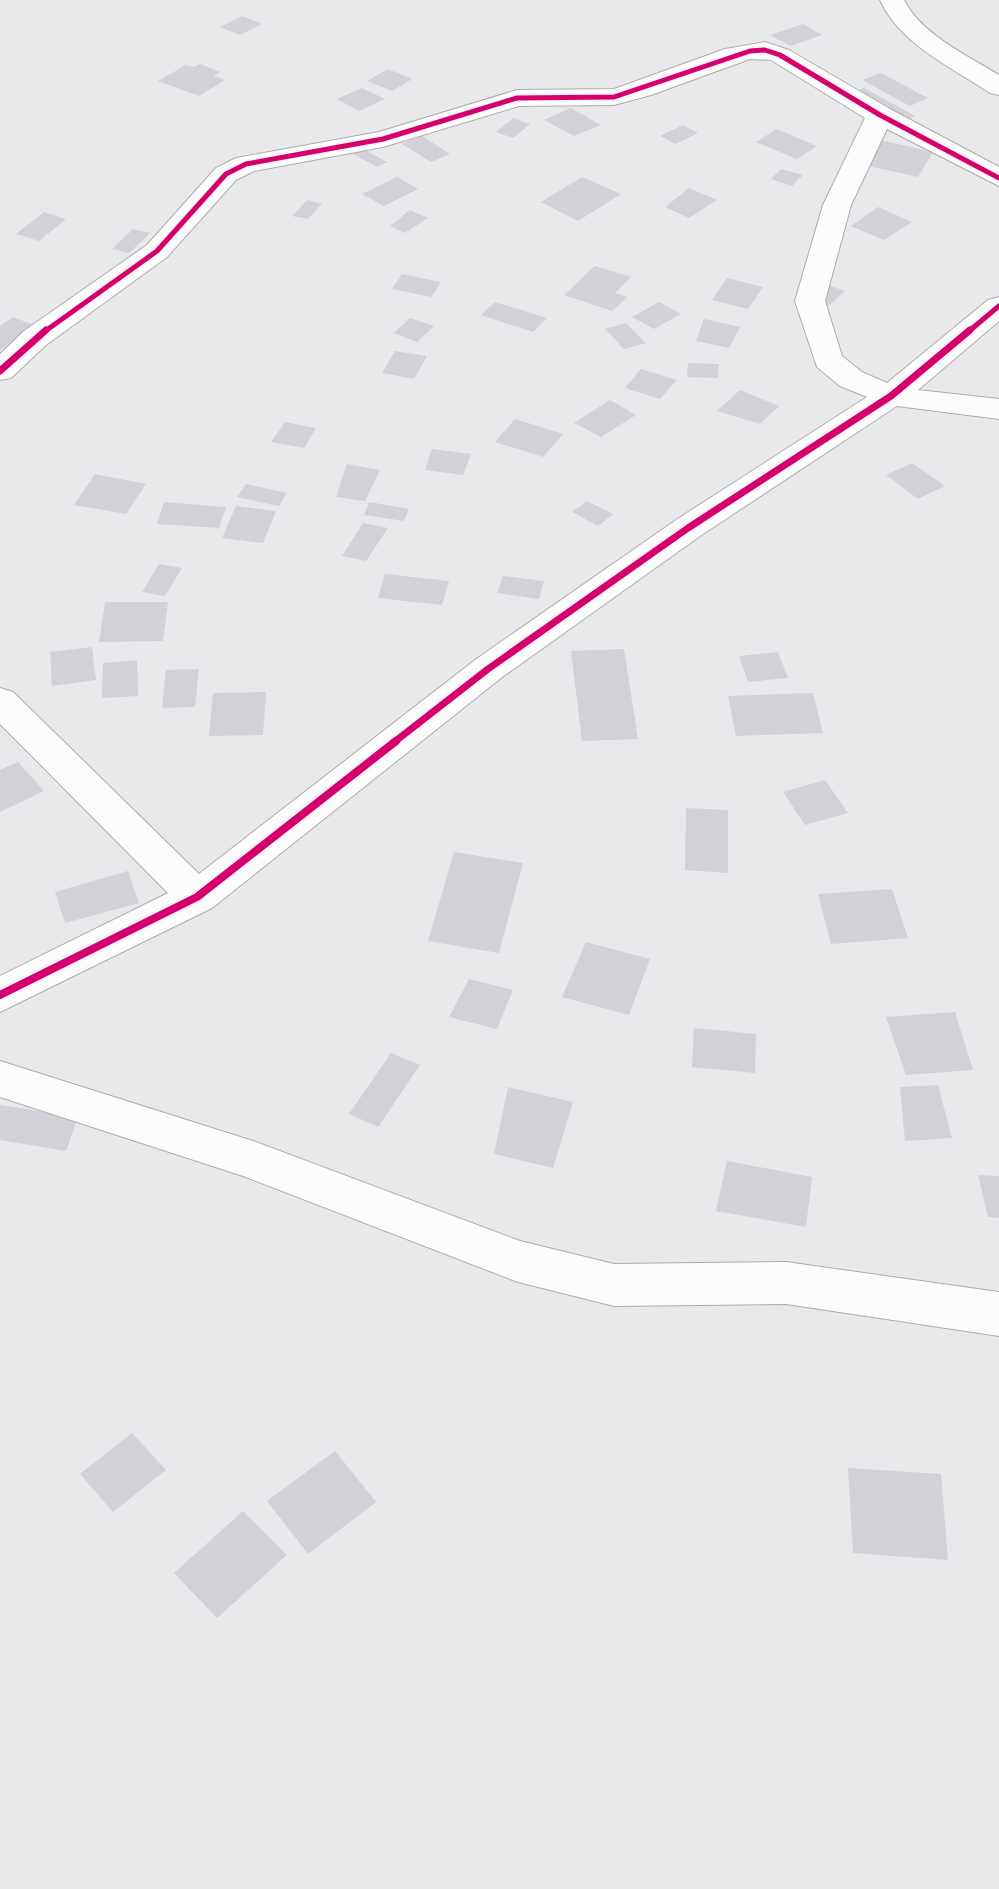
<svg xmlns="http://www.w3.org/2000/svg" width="999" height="1889" font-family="Quicksand,sans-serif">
<rect width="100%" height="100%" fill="#e9e8eb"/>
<g fill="#d3d1d8">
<path d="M242,16l20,8 -22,11 -20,-8z"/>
<path d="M803,24l19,11 -32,11 -20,-11z"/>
<path d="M200,64l20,8 -7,4 12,4 -26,16 -41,-15 28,-16 8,2z"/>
<path d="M388,69l24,10 -20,12 -25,-10z"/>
<path d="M881,73l47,25 -18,8 -48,-26z"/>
<path d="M362,88l23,11 -26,12 -22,-12z"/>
<path d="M864,88l51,28 -13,6 -51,-29z"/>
<path d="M571,108l30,17 -27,11 -30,-16z"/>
<path d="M513,118l17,6 -17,14 -17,-6z"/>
<path d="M683,125l15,8 -23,11 -15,-8z"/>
<path d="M777,129l40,17 -20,13 -41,-17z"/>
<path d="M422,136l28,18 -19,8 -29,-18z"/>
<path d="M880,140l53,12 -15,25 -54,-12z"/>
<path d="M355,145l32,17 -10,5 -32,-17z"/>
<path d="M781,169l22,6 -11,11 -21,-7z"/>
<path d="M397,177l21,12 -34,17 -22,-12z"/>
<path d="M582,177l39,17 -43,27 -37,-19z"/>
<path d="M689,188l28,12 -28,18 -24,-11z"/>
<path d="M307,200l15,4 -14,15 -16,-3z"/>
<path d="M878,207l34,15 -28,18 -33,-14z"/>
<path d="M410,210l18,8 -23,15 -15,-7z"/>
<path d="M44,212l22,7 -27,22 -23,-7z"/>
<path d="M133,229l17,4 -21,20 -17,-4z"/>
<path d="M595,266l36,11 -16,16 12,4 -15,14 -48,-16z"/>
<path d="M402,274l39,8 -10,15 -39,-8z"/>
<path d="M727,278l36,9 -15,22 -36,-9z"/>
<path d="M828,285l17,6 -18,16 -17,-6z"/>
<path d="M495,302l52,16 -14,14 -52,-17z"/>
<path d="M659,302l22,12 -27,15 -22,-12z"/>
<path d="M13,317l21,8 -34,25v-24z"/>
<path d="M410,318l24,8 -17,16 -23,-9z"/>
<path d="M704,319l36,8 -11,21 -33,-7z"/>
<path d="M626,323l20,20 -22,6 -19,-20z"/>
<path d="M395,351l32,5 -13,23 -32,-6z"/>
<path d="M688,363l31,1 -1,14 -31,-1z"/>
<path d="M641,369l36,11 -17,19 -35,-11z"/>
<path d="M740,390l39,16 -19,18 -43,-13z"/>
<path d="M610,400l26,15 -35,22 -27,-14z"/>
<path d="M515,419l48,15 -20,23 -48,-15z"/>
<path d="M285,422l31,6 -12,20 -33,-6z"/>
<path d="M432,449l39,5 -8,21 -38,-5z"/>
<path d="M912,463l33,23 -27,13 -32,-24z"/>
<path d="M347,464l33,6 -15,31 -29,-4z"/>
<path d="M95,474l51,10 -20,30 -52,-9z"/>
<path d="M246,484l41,9 -8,13 -42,-9z"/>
<path d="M587,501l26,13 -15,12 -26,-14z"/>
<path d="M164,502l62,5 -7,21 -62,-4z"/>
<path d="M369,502l40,7 -5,12 -40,-6z"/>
<path d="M236,506l40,5 -13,32 -41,-5z"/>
<path d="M363,523l25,5 -22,33 -24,-5z"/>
<path d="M159,564l23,4 -17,28 -23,-4z"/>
<path d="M385,574l64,7 -7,24 -64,-7z"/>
<path d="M503,576l41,5 -5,18 -42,-6z"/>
<path d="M105,602h63l-5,39 -64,1z"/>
<path d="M92,647l4,33 -44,6 -2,-34z"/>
<path d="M624,649l14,90 -56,2 -11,-90z"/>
<path d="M778,652l10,26 -40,4 -9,-26z"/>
<path d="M137,660l1,36 -36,2 1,-35z"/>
<path d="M199,669l-4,38 -33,1 4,-38z"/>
<path d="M266,692l-3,43 -54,1 4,-43z"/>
<path d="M813,693l10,40 -87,3 -8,-40z"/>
<path d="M18,762l26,29 -44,21v-42z"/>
<path d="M825,780l23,33 -43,12 -22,-33z"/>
<path d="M686,808l42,2v63l-43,-3z"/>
<path d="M454,852l69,11 -24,90 -71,-12z"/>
<path d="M128,871l11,32 -74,20 -10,-31z"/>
<path d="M892,889l16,49 -77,6 -13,-50z"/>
<path d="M586,942l64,17 -21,56 -67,-18z"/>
<path d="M469,979l44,11 -16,39 -48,-12z"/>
<path d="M955,1012l18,58 -67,5 -20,-58z"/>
<path d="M694,1028l62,6 -1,39 -63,-6z"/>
<path d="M391,1053l29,12 -42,62 -29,-13z"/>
<path d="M938,1085l14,53 -47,3 -5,-54z"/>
<path d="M508,1087l65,15 -20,66 -59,-14z"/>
<path d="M0,1105l78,12 -12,34 -66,-11z"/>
<path d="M727,1161l85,16 -6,50 -90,-16z"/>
<path d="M978,1175l21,1v42l-11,-1z"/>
<path d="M132,1433l34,37 -53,42 -33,-38z"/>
<path d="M335,1451l41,51 -68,52 -41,-53z"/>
<path d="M848,1468l93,6 7,86 -95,-7z"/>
<path d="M243,1511l44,44 -70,63 -43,-45z"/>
</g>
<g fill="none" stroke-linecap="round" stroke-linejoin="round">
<defs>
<g id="minor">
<path d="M880,0h24c17,34 64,56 95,75v20l-9,-2c-39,-26 -90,-49 -110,-93z"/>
<path d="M765,42l24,8 101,59 109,58v19l-112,-57 -36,76 -26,96 17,55 20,16 25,11 101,-83 11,-3v24l-81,69 81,9v20l-102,-13 -197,130 -199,142 -289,230 -212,104v-36l168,-83 -168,-169v-36l13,4 186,182 276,-214 201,-140 191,-123 -27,-11 -23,-19 -22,-66 28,-96 42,-87 -94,-58 -21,-1 -99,36 -37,10 -95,1 -136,41 -129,24 -18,9 -69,77 -121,88 -35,33 -11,2v-26l24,-23 123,-86 69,-77 20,-10 143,-26 138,-42 97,-1 111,-40z"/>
<path d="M0,1061l253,80 267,100 94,23 172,-2 213,30v44l-213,-32 -172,2 -96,-24 -275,-106 -243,-79z"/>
</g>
</defs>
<use href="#minor" stroke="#acacad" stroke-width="2"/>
<use href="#minor" fill="#fcfcfc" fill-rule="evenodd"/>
<defs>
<g id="cycleway-far2">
<path d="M44,332l113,-81 69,-77 20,-10 137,-25 134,-41 97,-1 136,-46 15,-1 15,5 100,60 119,63"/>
<path d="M968,332l31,-26"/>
</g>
<g id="cycleway-far1">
<path d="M0,371l46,-41"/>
<path d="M393,743l95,-74 200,-141 203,-132 79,-66"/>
</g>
<path id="cycleway" d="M0,995l197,-98 199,-156"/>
</defs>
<use href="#cycleway-far2" stroke="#f6f4fa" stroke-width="8"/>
<use href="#cycleway-far1" stroke="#f6f4fa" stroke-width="11"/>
<use href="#cycleway" stroke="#f6f4fa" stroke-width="13"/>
<use href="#cycleway-far2" stroke="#d6006c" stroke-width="5"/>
<use href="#cycleway-far1" stroke="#d6006c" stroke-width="7"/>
<use href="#cycleway" stroke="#d6006c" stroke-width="8"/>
</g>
</svg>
